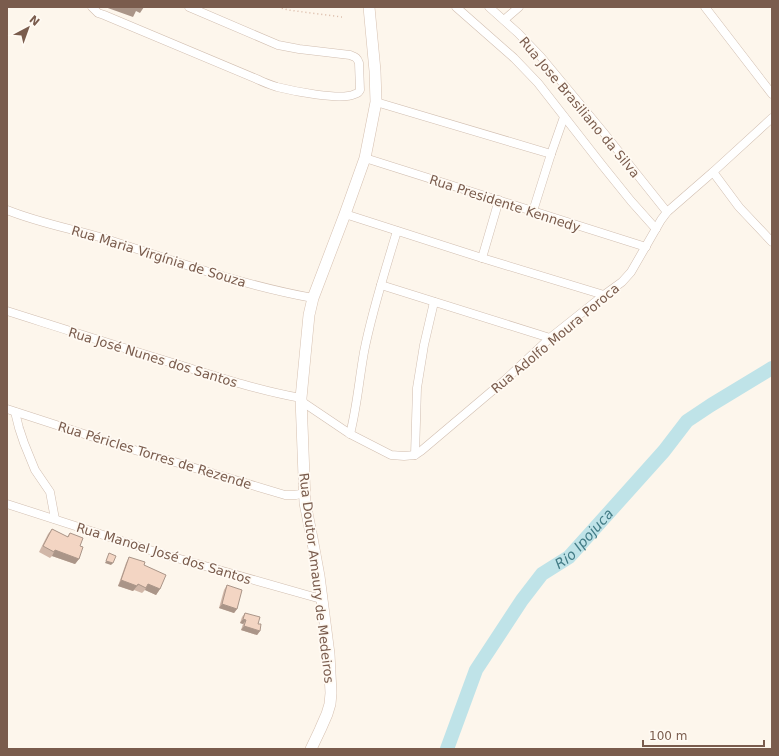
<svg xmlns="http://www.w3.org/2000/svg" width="779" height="756" font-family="'DejaVu Sans',sans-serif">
<rect width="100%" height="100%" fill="#fdf6ec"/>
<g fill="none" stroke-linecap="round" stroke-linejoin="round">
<path stroke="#bfe3e8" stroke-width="14" id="s1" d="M447,749l29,-79 46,-70 20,-26 27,-17 95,-106 23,-30 24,-16 61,-37"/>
<defs>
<g id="street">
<path d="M92,7l6,6 6,2 155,65c6,3 12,5 18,7 16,4 64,14 78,7 3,-1 3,-1 5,-4l-1,-27c-2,-6 -4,-6 -9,-8l-51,-6 -21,-4 -89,-38"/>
<path d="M456,7l58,51 24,25 64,82 29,36 25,28"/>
<path d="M489,7l29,26 23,24 63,76 63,79"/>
<path d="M705,7l67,87"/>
<path d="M504,20l15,-13"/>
<path d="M376,102l175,52"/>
<path d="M365,158l281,89"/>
<path d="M713,172l26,35 33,35"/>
<path d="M7,210c32,13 66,19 99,29 68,22 136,46 207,59"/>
<path d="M533,211l18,-57 13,-37"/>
<path d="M345,214l137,44 122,37"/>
<path d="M482,258l17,-58"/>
<path d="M381,285l169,53"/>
<path d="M7,311c60,19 119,38 179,56 38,12 76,24 115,31"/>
<path d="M301,401l49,33 41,21 13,1 11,-1 6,-4 84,-71 45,-42 54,-43 18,-13 9,-10 30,-52 6,-8 46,-40 59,-54"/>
<path d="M7,409l111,36 167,50h11l8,-2"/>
<path d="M15,412l4,16 5,15 11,27 15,22 5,27"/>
<path d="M350,434c7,-27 9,-54 14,-82 8,-41 21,-81 33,-121"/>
<path d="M415,455l2,-67 7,-43 10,-43"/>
<path d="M7,504l152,49 162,46"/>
</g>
<path id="secondary" d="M311,749l9,-19 7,-16 3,-10 1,-11 -2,-39 -10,-78 -7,-38 -7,-35 -4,-105 8,-83 4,-17 32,-84 20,-56 11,-56 -1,-31 -6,-64"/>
</defs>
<use href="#street" stroke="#d1beb0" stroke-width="9"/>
<use href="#secondary" stroke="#d6c0b0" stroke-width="12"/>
<path stroke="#d9b8a5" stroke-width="1.5" stroke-dasharray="1 3" stroke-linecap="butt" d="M278,7l10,3 54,7"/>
<use href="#street" stroke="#fff" stroke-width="8"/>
<use href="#secondary" stroke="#fff" stroke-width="11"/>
</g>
<g fill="#d1b7a8">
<path d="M52,529l15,8 3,-4 10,13 -1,13 -4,5 -23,-8 -2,2 -11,-6 9,-18z"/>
<path d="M129,557l15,8 16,24 -4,6 -11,-5 -3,3 -8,-3 -1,1 -15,-5 8,-23z"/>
<path d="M227,585l10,24 -3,4 -15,-5 5,-18z"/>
<path d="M245,613l13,11 2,7 -3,4 -16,-5 2,-6 -3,-1 2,-6z"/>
</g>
<g fill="#aa9588">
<path d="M105,7h39l-4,6 -4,-2 -3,6z"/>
<path d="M55,550l24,9 -4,5 -23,-8z"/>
<path d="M106,561l7,2 -2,2 -6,-2z"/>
<path d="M121,580l16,6 -4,5 -15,-5z"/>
<path d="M148,584l12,5 -4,6 -11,-5z"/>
<path d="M222,604l15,5 -3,4 -15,-5z"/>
<path d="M243,619l3,1 -3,4 -3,-1z"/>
<path d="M244,626l16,5 -3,4 -16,-5z"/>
</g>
<g fill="#f3d5c3" stroke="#aa9588">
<path d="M52,529l16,8 2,-4 13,5 -3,8 3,1 -4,12 -24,-9 -1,2 -11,-6z"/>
<path d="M109,553l7,3 -3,7 -7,-2z"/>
<path d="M129,557l16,5 -1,3 22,10 -6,14 -12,-5 -2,4 -8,-4 -1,2 -16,-6z"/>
<path d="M227,585l15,5 -5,19 -15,-5z"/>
<path d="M245,613l15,4 -2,7h3l-1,7 -16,-5 2,-6 -3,-1z"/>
</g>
<g text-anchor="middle" stroke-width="3.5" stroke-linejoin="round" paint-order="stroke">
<g font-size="13" fill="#7a5c4d" stroke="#fffaf3">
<text transform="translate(580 107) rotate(50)" y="5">Rua Jose Brasiliano da Silva</text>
<text transform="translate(505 203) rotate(18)" y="5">Rua Presidente Kennedy</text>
<text transform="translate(159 256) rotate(17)" y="5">Rua Maria Virgínia de Souza</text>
<text transform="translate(555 338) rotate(-40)" y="5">Rua Adolfo Moura Poroca</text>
<text transform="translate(153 357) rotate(17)" y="5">Rua José Nunes dos Santos</text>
<text transform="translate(155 455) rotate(17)" y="5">Rua Péricles Torres de Rezende</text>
<text transform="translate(164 553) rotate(17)" y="5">Rua Manoel José dos Santos</text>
<text transform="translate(317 578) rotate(83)" y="5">Rua Doutor Amaury de Medeiros</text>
</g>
<g font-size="14" font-style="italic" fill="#437c86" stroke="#fffaf3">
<text dy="5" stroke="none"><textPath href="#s1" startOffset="256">Rio Ipojuca</textPath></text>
</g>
</g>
<rect width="779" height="756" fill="none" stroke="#7a5c4d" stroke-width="16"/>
<g transform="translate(28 28) rotate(41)" stroke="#fffaf3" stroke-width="3" paint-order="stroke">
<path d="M0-3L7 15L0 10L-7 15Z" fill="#7a5c4d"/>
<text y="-6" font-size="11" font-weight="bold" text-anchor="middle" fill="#7a5c4d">N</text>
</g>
<path d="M643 740v6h121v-6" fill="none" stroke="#7a5c4d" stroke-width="2"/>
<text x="649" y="740" font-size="12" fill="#7a5c4d" stroke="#fffaf3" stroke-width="3" paint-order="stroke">100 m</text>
</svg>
